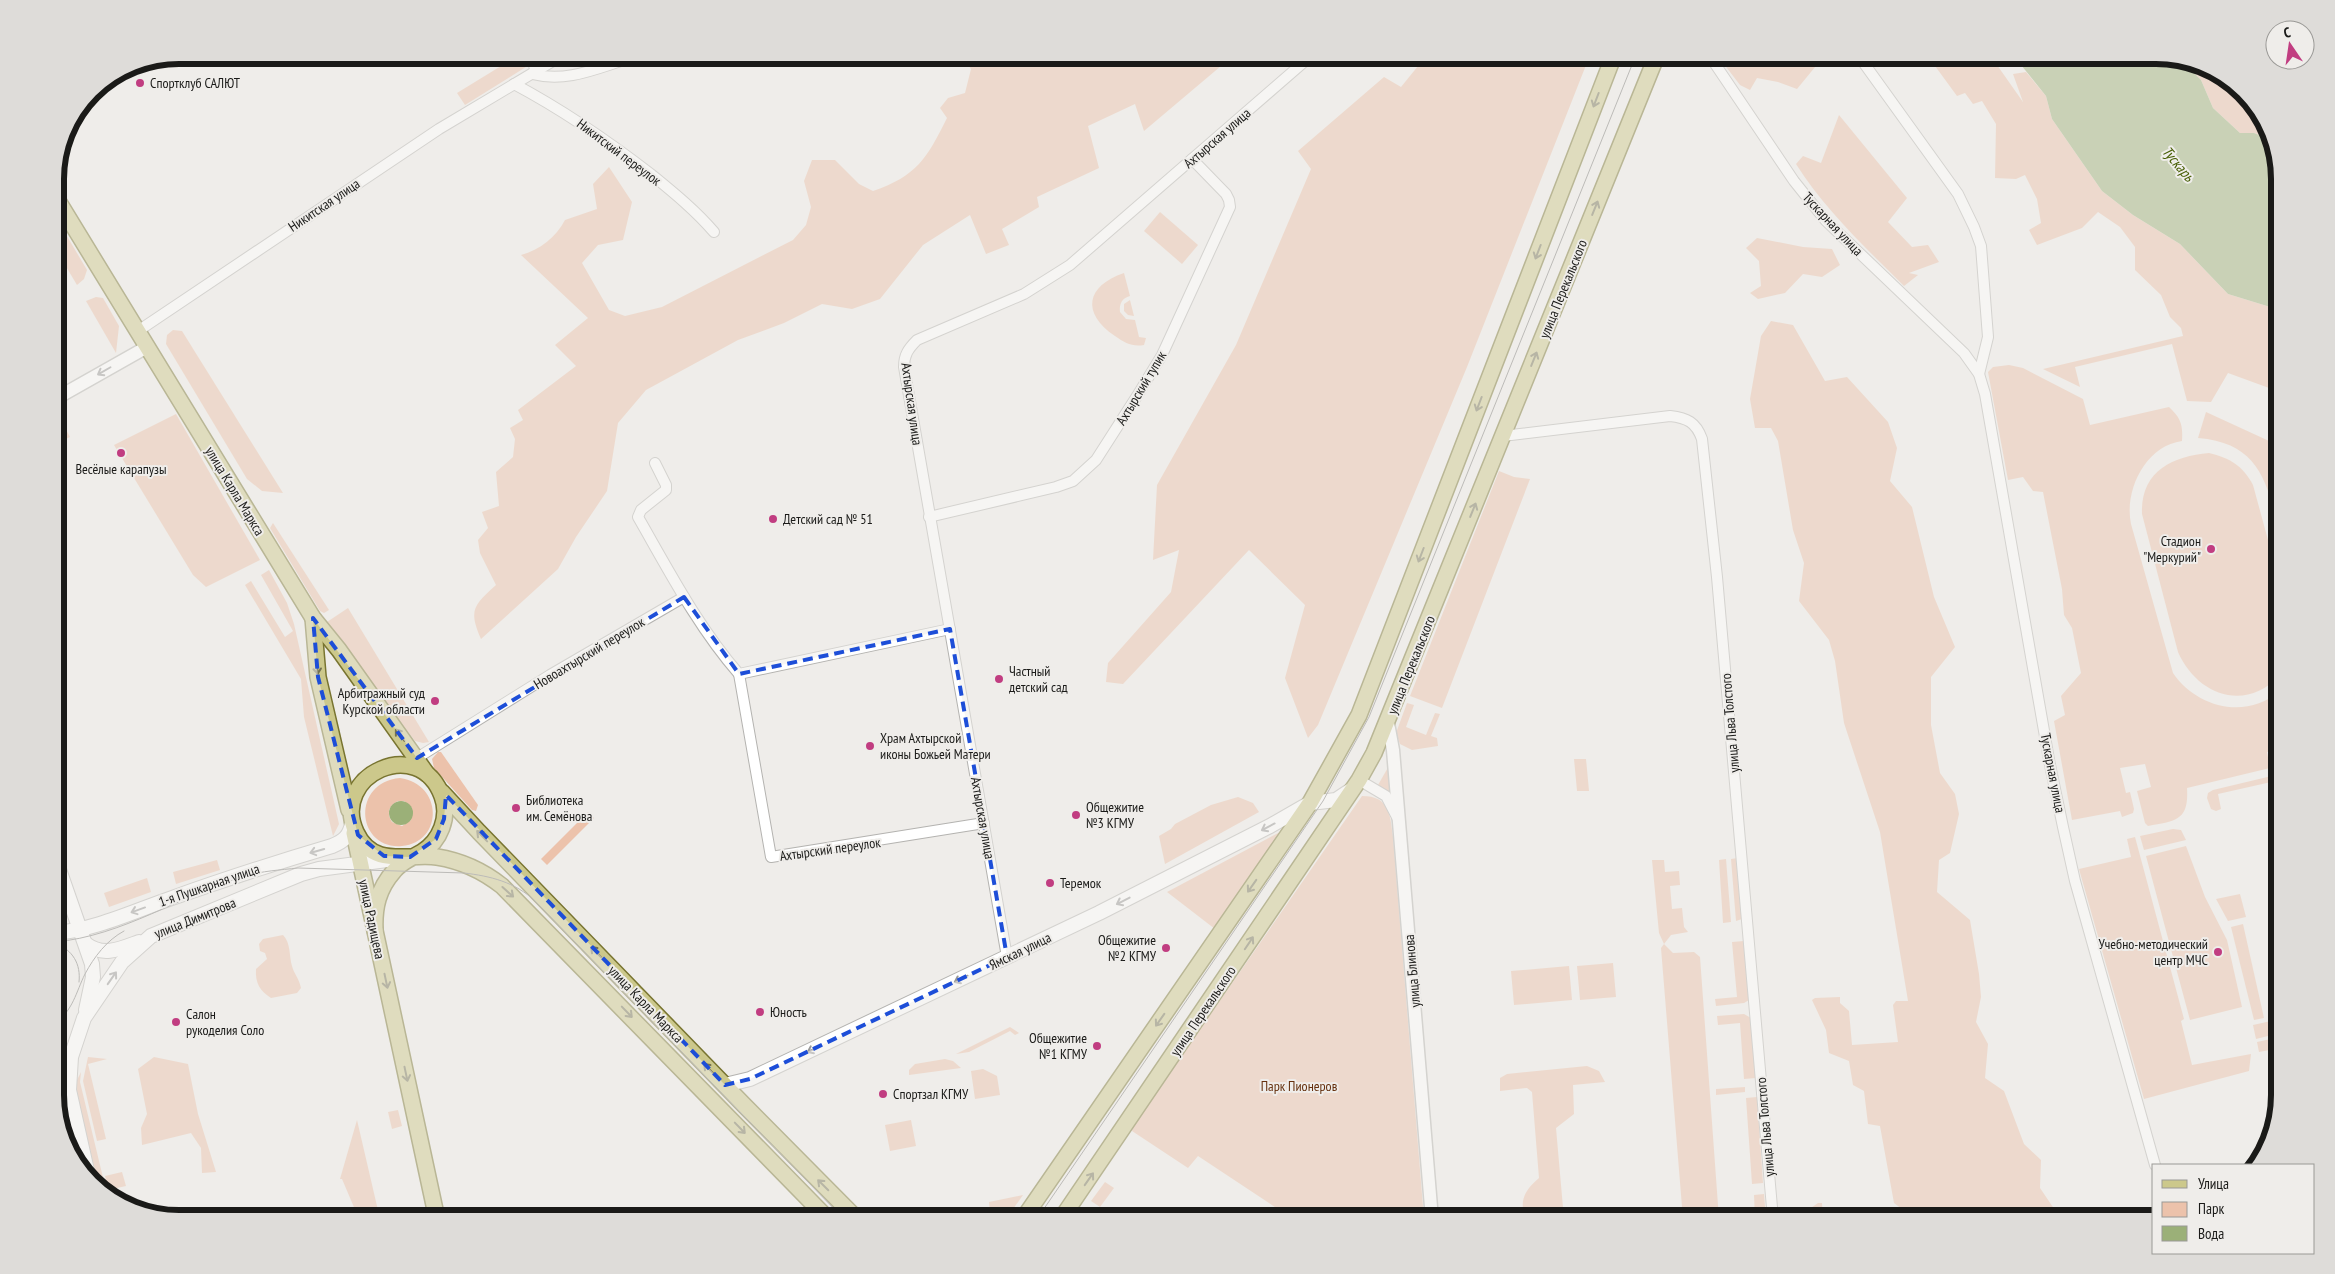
<svg xmlns="http://www.w3.org/2000/svg" width="2335" height="1274" font-family="'PT Sans Narrow',sans-serif">
<rect width="100%" height="100%" fill="#efedea"/>
<g fill="#ecc2ab" fill-rule="evenodd">
<path d="M519,55h18l-8,10 -64,40 -8,-12z"/>
<path d="M961,55h273l-90,76 -9,-27 -47,22 11,42 -62,29 2,10 -37,22 7,16 -23,9 -16,-39 -47,30 -43,54 -28,10 -30,-5 -38,19 -46,17 -92,50 -28,33 -11,68 -31,46 -18,32 -77,70c-13,-29 -7,-34 15,-54l-16,-32 -2,-13 10,-12 -6,-16 17,-6 -3,-34 17,-15 2,-18 -5,-11 13,-8 -5,-10 58,-44 -21,-21 33,-27 -67,-63c19,-5 35,-18 44,-35l32,-11 -4,-25 16,-17 23,35 -9,38 -25,5 -16,18 27,47 16,6 37,-9 131,-67 13,-15 5,-18 -7,-26 8,-21h23l24,24 14,7c44,-15 54,-33 74,-73l-7,-10 8,-10 17,-5 6,-24z"/>
<path d="M1427,55h163l-123,312 -149,358 -10,13 -23,-60 20,-73 -56,-55 -126,134 -17,-2 2,-19 63,-71 8,-42 -26,10 4,-75 79,-140 75,-176 -13,-18 86,-74 17,10z"/>
<path d="M1717,55h98l5,6 -23,28 -19,-7 -21,-4 -7,12 -10,-5z"/>
<path d="M1927,55h63l33,47 -10,-28 13,-2 20,24 6,23 50,72 31,24 47,29 48,50 52,16v82l-52,-19 -17,29 -24,-1 -15,-57 -97,23 5,20 -37,-18 140,-33 -2,-8 -11,-11 -9,-22 -26,-25v-23l-15,-20 -22,-15 -16,16 -45,17 -8,-15 12,-7 -4,-24 -12,-24 -9,4 -21,-1 1,-54 -14,-23 -9,3 -8,-11 -8,3z"/>
<path d="M2182,61l29,7 48,42 10,29 -15,-6h-14l-27,-25 -12,-28z"/>
<path d="M1839,115l68,83 -19,24 24,25 16,-2 11,17 -30,11 9,2 -14,11c-38,-38 -79,-76 -108,-122l7,-8 18,7z"/>
<path d="M1160,212l38,33 -16,19 -38,-33z"/>
<path d="M55,216l32,54 -3,9 -7,6 -22,-37z"/>
<path d="M1757,238l46,9 29,2 8,16 -18,12 -19,-3 -18,19 -27,6 -8,-6 11,-7 -2,-25 -13,-13z"/>
<path d="M1124,273l6,23c-8,2 -11,8 -10,16l6,7 9,1 4,17 7,1 -2,7c-12,2 -19,-2 -29,-9 -34,-23 -29,-50 9,-63z"/>
<path d="M96,297l7,1 16,28 -3,27 -30,-52z"/>
<path d="M1130,300l4,16 -6,-1 -4,-4v-7z"/>
<path d="M1771,321l22,4 32,56 22,-4 41,45 9,26 -7,33 22,26 22,90 21,50 -24,30v48l9,48 15,21 4,20 -9,39 -11,7 -2,32 33,28 9,54 2,23 -5,25 12,22 -3,34 19,13 20,53 17,16 -1,28 21,31h-146l-21,-16 -14,-77 -12,-2 -4,-33 -11,-6 -4,-24 -20,-8 -3,-23 -14,-30 3,-2 25,-1v6l9,8 3,34 46,-3 -5,-37 3,-4h12l-28,-169 -36,-109 -9,-62 -6,-21 -30,-39 5,-38 -11,-33 -15,-89 -7,-13h-16l-5,-29 11,-63z"/>
<path d="M173,330l9,1 101,162 -21,-2 -15,-12 -81,-135 1,-9z"/>
<path d="M2009,365l14,3 60,31 7,26 79,-18c12,11 14,18 13,34 -37,5 -58,50 -51,83l42,149c24,35 73,47 107,18v58l-13,3 3,16 -83,20c2,32 -10,33 -39,38l-3,-3 -8,-32 14,-4 -6,-23 -25,4 6,25 4,-1 4,17 -1,4 -11,4 -2,-6 -48,9 -18,-99 11,-6 -4,-19 20,-23 -9,-45 -8,-13 -2,-26 -19,-97 -10,-1 -10,-14 -15,3 -20,-108 5,-5z"/>
<path d="M56,411l14,26 -15,7v-32z"/>
<path d="M2206,412l74,34v87c-13,-50 -20,-90 -82,-95z"/>
<path d="M176,414l84,146 -54,27 -13,-12 -79,-130z"/>
<path d="M2209,453c21,5 34,13 44,32l27,99v91c-35,38 -83,20 -102,-23l-36,-138c-2,-42 30,-58 67,-61z"/>
<path d="M1499,471l15,6 16,2 -88,229 -32,-12z"/>
<path d="M273,523l56,87 -5,3 -4,-2 -50,-83z"/>
<path d="M269,570l18,33 7,21 45,200 -6,12 -29,-119 -3,-38 -56,-94 6,-4 34,56 8,-6 -32,-56z"/>
<path d="M348,608l81,134 -6,1 -8,-2 -67,-85 -21,-34z"/>
<path d="M1407,703l7,2 -8,22 20,8 9,-22 5,1 -9,22 6,2 1,8 -26,4 -12,-6 -4,-11z"/>
<path d="M438,752h3l37,53 -2,6 -4,-1 -38,-42 -2,-9z"/>
<path d="M1574,759h12l3,32h-12z"/>
<path d="M1390,764l1,28h-4l-9,-7z"/>
<path d="M2280,774v6l-62,14 3,15 -5,2 -5,-2 -4,-11 1,-5 5,-3z"/>
<path d="M400,778c43,6 44,64 2,68 -45,4 -52,-63 -2,-68zM398,801h6l8,7 -1,12 -9,6 -10,-4c-6,-9 -3,-17 6,-21z"/>
<path d="M1362,796c28,0 28,19 31,41l31,382h-131l-95,-63 -10,12 -56,-37 1,-5z"/>
<path d="M1238,797l15,6 6,9 -94,52 -6,-28 12,-7 4,-5 36,-19z"/>
<path d="M588,812l6,6 -47,47 -6,-6z"/>
<path d="M2173,829l8,1 5,10 -42,10 -4,-14z"/>
<path d="M1280,832l-65,97 -48,-37z"/>
<path d="M2135,837l49,182 -3,2 11,44 59,-11 -2,17 -105,28 -65,-230 52,-12 -4,-18z"/>
<path d="M2186,846l19,51 22,43 15,67 -52,13 -44,-164z"/>
<path d="M1738,858l4,61 -6,2 -5,-62z"/>
<path d="M1726,859l5,63 -8,1 -4,-63z"/>
<path d="M217,860l3,10 -44,14 -3,-12z"/>
<path d="M1652,860h12l1,12 14,-1 1,14 -10,1 2,23 10,-1 2,19 4,5 -17,3 -7,9 9,9 21,-1 6,5 19,262h-36l-22,-271 3,-4 -5,-11z"/>
<path d="M147,878l4,14 -42,15 -5,-14z"/>
<path d="M2240,894l6,23 -18,4 -12,-22z"/>
<path d="M2243,924l21,94 -10,2 -23,-93z"/>
<path d="M283,935c8,8 6,21 9,31 2,8 7,12 9,22l-4,5 -26,5c-11,-7 -16,-15 -15,-29l11,-10 -2,-6 -5,-2 -1,-7 4,-5z"/>
<path d="M1744,941l5,59 -5,3 -28,3 -1,-7 22,-2 -5,-55z"/>
<path d="M1613,963l3,34 -36,3 -3,-34z"/>
<path d="M1569,966l3,34 -58,5 -3,-34z"/>
<path d="M1744,1014l7,4 5,60 -12,1 -4,-56 -22,2 -1,-9z"/>
<path d="M2280,1019v14l-24,6 -3,-14z"/>
<path d="M1010,1027l9,6 -4,2 -5,-4 -41,21 -13,2z"/>
<path d="M2280,1037v11l-21,4 -2,-10z"/>
<path d="M88,1057l19,2 -19,5 18,75 -9,2 -14,-60z"/>
<path d="M154,1057l34,7 10,50 18,58 -14,1 -1,-25 -10,-15 -49,12 -1,-17 6,-14 -9,-45z"/>
<path d="M945,1059l8,2 8,7 -52,7v-5l6,-6z"/>
<path d="M1587,1066l12,5 6,11 -32,3 1,29 -18,14 8,91h-37c-10,-17 -1,-30 12,-41l-7,-86 -5,-4 -27,3v-13l7,-4z"/>
<path d="M983,1069l14,7 3,19 -25,4 -4,-28z"/>
<path d="M81,1072l-1,10 26,108 -8,-6 -21,-91 -1,-11z"/>
<path d="M1745,1087v5l-29,3v-6z"/>
<path d="M1757,1097l6,86 -11,1 -6,-86z"/>
<path d="M398,1110l4,16 -10,3 -4,-17z"/>
<path d="M357,1120l23,99h-21l-17,-40h-2z"/>
<path d="M911,1120l5,26 -26,5 -5,-26z"/>
<path d="M122,1172l4,14 -18,4 -3,-14z"/>
<path d="M1105,1182l9,6 -14,19 -9,-6z"/>
<path d="M1764,1194l2,25h-11l-1,-24z"/>
<path d="M1023,1195l-17,24h-28l-1,-3 13,-3 -1,-11z"/>
<path d="M1818,1203h4l1,16h-28z"/>
<path d="M884,1214l44,5h-43l-4,-3z"/>
</g>
<g fill="#9bb078">
<path d="M2013,55h144l25,6 19,19 12,28 27,25h14l15,6 11,32v139l-52,-16 -48,-50 -47,-29 -31,-24 -50,-72 -6,-23z"/>
<circle cx="401" cy="813" r="12"/>
</g>
<g fill="none" stroke-linecap="round" stroke-linejoin="round">
<defs>
<g id="minor">
<path d="M531,55l5,17"/>
<path d="M1709,55l85,126 32,40 138,132 15,21 6,20 65,371 13,62 12,54 80,284"/>
<path d="M1858,55l100,139 16,33 7,19 7,91 -9,37"/>
<path d="M532,74c40,10 72,-10 110,-19"/>
<path d="M514,84c49,26 94,57 138,91 22,18 43,35 62,57"/>
<path d="M138,331l301,-202 124,-74"/>
<path d="M1503,436l167,-20c17,2 26,6 32,23l15,138 56,642"/>
<path d="M655,463l11,22v5l-25,20 -3,7c31,54 60,110 101,157l211,-45"/>
<path d="M929,517l127,-30 17,-6 23,-21 41,-64 25,-41 68,-148 -1,-7 -3,-6 -34,-35"/>
<path d="M739,674l32,183 213,-34"/>
<path d="M417,758l133,-83 134,-78"/>
<path d="M1359,780l27,16 12,23"/>
<path d="M1007,957l-103,-590c0,-12 4,-18 13,-27l107,-46 46,-29 242,-210"/>
</g>
<g id="tertiary">
<path d="M55,399l92,-52"/>
<path d="M1388,723l5,27 39,469"/>
</g>
<g id="secondary">
<path d="M55,858l37,106 1,13 -7,33"/>
<path d="M55,933c40,-3 79,-22 117,-35 53,-19 106,-36 160,-52 12,-5 18,-10 20,-23"/>
<path d="M86,944c17,13 34,5 53,-2"/>
<path d="M725,1085l25,-6 349,-166 171,-87 40,-23 26,-3 15,-10"/>
<path d="M88,1175l-19,-85 2,-33 13,-39 38,-56 29,-26 150,-62 18,-5 75,-10"/>
</g>
<g id="primary">
<path d="M55,196l258,422 26,32 88,124"/>
<path d="M313,618l5,59 31,133"/>
<path d="M442,792l37,40 264,272 114,115"/>
<path d="M354,833l83,386"/>
<path d="M375,930c-1,-22 3,-41 19,-59 8,-10 18,-13 28,-19 18,-11 28,-35 20,-56 -23,-62 -112,-21 -86,36 17,37 52,21 81,25 25,4 46,14 65,29l326,333"/>
<path d="M1023,1219l287,-416 49,-88 255,-660"/>
<path d="M1061,1219l298,-439 15,-27 283,-698"/>
</g>
</defs>
<use href="#minor" stroke="#b4b3b0" stroke-width="12"/>
<use href="#tertiary" stroke="#b4b3b0" stroke-width="15"/>
<use href="#secondary" stroke="#b4b3b0" stroke-width="16"/>
<use href="#primary" stroke="#787430" stroke-width="18"/>
<use href="#minor" stroke="#fff" stroke-width="10"/>
<use href="#tertiary" stroke="#fff" stroke-width="12"/>
<use href="#secondary" stroke="#fff" stroke-width="14"/>
<use href="#primary" stroke="#ccc88b" stroke-width="15"/>
<g stroke="#7f7e7c" stroke-width="1">
<path d="M55,942c68,-6 126,-47 190,-66 17,-5 35,-6 53,-8l166,5c26,3 51,9 71,28l309,318"/>
<path d="M55,943c18,7 26,21 24,39"/>
<path d="M55,1023c18,-12 21,-31 30,-49 9,-17 22,-34 39,-43"/>
<path d="M1037,1219l286,-418 46,-84 267,-662"/>
</g>
</g>
<defs><path id="oneway-shaft" d="M-6 0H5M1.5-3L5.5 0L1.5 3" fill="none" stroke-width="1.6" stroke-linecap="round" stroke-linejoin="round" transform="scale(1.25)"/></defs>
<g stroke="#737152">
<use href="#oneway-shaft" transform="translate(1596 100) rotate(111)"/>
<use href="#oneway-shaft" transform="translate(1595 208) rotate(-68)"/>
<use href="#oneway-shaft" transform="translate(1538 252) rotate(111)"/>
<use href="#oneway-shaft" transform="translate(1534 359) rotate(-68)"/>
<use href="#oneway-shaft" transform="translate(1479 404) rotate(111)"/>
<use href="#oneway-shaft" transform="translate(1473 510) rotate(-68)"/>
<use href="#oneway-shaft" transform="translate(1421 555) rotate(111)"/>
<use href="#oneway-shaft" transform="translate(317 667) rotate(84)"/>
<use href="#oneway-shaft" transform="translate(400 735) rotate(-127)"/>
<use href="#oneway-shaft" transform="translate(482 836) rotate(-134)"/>
<use href="#oneway-shaft" transform="translate(1252 886) rotate(125)"/>
<use href="#oneway-shaft" transform="translate(508 892) rotate(42)"/>
<use href="#oneway-shaft" transform="translate(1249 943) rotate(-56)"/>
<use href="#oneway-shaft" transform="translate(596 952) rotate(-134)"/>
<use href="#oneway-shaft" transform="translate(386 981) rotate(78)"/>
<use href="#oneway-shaft" transform="translate(627 1012) rotate(46)"/>
<use href="#oneway-shaft" transform="translate(1160 1020) rotate(125)"/>
<use href="#oneway-shaft" transform="translate(709 1069) rotate(-134)"/>
<use href="#oneway-shaft" transform="translate(406 1074) rotate(78)"/>
<use href="#oneway-shaft" transform="translate(740 1128) rotate(46)"/>
<use href="#oneway-shaft" transform="translate(1089 1179) rotate(-55)"/>
<use href="#oneway-shaft" transform="translate(823 1185) rotate(-135)"/>
</g>
<g stroke="#989897">
<use href="#oneway-shaft" transform="translate(104 371) rotate(150)"/>
<use href="#oneway-shaft" transform="translate(1268 827) rotate(152)"/>
<use href="#oneway-shaft" transform="translate(317 851) rotate(164)"/>
<use href="#oneway-shaft" transform="translate(1123 901) rotate(153)"/>
<use href="#oneway-shaft" transform="translate(138 910) rotate(160)"/>
<use href="#oneway-shaft" transform="translate(112 978) rotate(-55)"/>
<use href="#oneway-shaft" transform="translate(961 979) rotate(154)"/>
<use href="#oneway-shaft" transform="translate(814 1049) rotate(155)"/>
</g>
<path d="M0 0H2335V1274H0ZM684,597l55,77 211,-45 57,328 -257,122 -25,6 -279,-290 -2,24 -8,20 -26,18 -26,-1 -26,-21 -40,-158 -5,-59 104,140z" fill="#efedea" fill-opacity=".55" fill-rule="evenodd"/>
<path fill="none" stroke="#1d4ed8" stroke-width="4" stroke-dasharray="10 6" stroke-linejoin="round" d="M684,597l55,77 211,-45 57,328 -257,122 -25,6 -279,-290 -2,24 -8,20 -26,18 -26,-1 -26,-21 -40,-158 -5,-59 104,140z"/>
<g fill="#c13d81" stroke="#efedea" stroke-width="2">
<circle cx="140" cy="83" r="5"/>
<circle cx="121" cy="453" r="5"/>
<circle cx="773" cy="519" r="5"/>
<circle cx="2211" cy="549" r="5"/>
<circle cx="999" cy="679" r="5"/>
<circle cx="435" cy="701" r="5"/>
<circle cx="870" cy="746" r="5"/>
<circle cx="516" cy="808" r="5"/>
<circle cx="1076" cy="815" r="5"/>
<circle cx="1050" cy="883" r="5"/>
<circle cx="1166" cy="948" r="5"/>
<circle cx="2218" cy="952" r="5"/>
<circle cx="760" cy="1012" r="5"/>
<circle cx="176" cy="1022" r="5"/>
<circle cx="1097" cy="1046" r="5"/>
<circle cx="883" cy="1094" r="5"/>
</g>
<g text-anchor="middle" stroke-width="4" stroke-linejoin="round" paint-order="stroke">
<g font-size="14" fill="#1a1a18" stroke="#efedea" text-anchor="start">
<text x="150" y="88">Спортклуб САЛЮТ</text>
<text x="121" y="474" text-anchor="middle">Весёлые карапузы</text>
<text x="783" y="524">Детский сад № 51</text>
<text x="2201" y="546" text-anchor="end">Стадион<tspan x="2201" dy="16">"Меркурий"</tspan></text>
<text x="1009" y="676">Частный<tspan x="1009" dy="16">детский сад</tspan></text>
<text x="425" y="698" text-anchor="end">Арбитражный суд<tspan x="425" dy="16">Курской области</tspan></text>
<text x="880" y="743">Храм Ахтырской<tspan x="880" dy="16">иконы Божьей Матери</tspan></text>
<text x="526" y="805">Библиотека<tspan x="526" dy="16">им. Семёнова</tspan></text>
<text x="1086" y="812">Общежитие<tspan x="1086" dy="16">№3 КГМУ</tspan></text>
<text x="1060" y="888">Теремок</text>
<text x="1156" y="945" text-anchor="end">Общежитие<tspan x="1156" dy="16">№2 КГМУ</tspan></text>
<text x="2208" y="949" text-anchor="end">Учебно-методический<tspan x="2208" dy="16">центр МЧС</tspan></text>
<text x="770" y="1017">Юность</text>
<text x="186" y="1019">Салон<tspan x="186" dy="16">рукоделия Соло</tspan></text>
<text x="1087" y="1043" text-anchor="end">Общежитие<tspan x="1087" dy="16">№1 КГМУ</tspan></text>
<text x="893" y="1099">Спортзал КГМУ</text>
</g>
<g font-size="14" fill="#1a1a18" stroke="#efedea">
<text transform="translate(1217 138) rotate(-41)" y="5">Ахтырская улица</text>
<text transform="translate(619 152) rotate(37)" y="5">Никитский переулок</text>
<text transform="translate(324 205) rotate(-34)" y="5">Никитская улица</text>
<text transform="translate(1833 224) rotate(47)" y="5">Тускарная улица</text>
<text transform="translate(1563 289) rotate(-68)" y="5">улица Перекальского</text>
<text transform="translate(1141 388) rotate(-59)" y="5">Ахтырский тупик</text>
<text transform="translate(912 404) rotate(82)" y="5">Ахтырская улица</text>
<text transform="translate(235 491) rotate(59)" y="5">улица Карла Маркса</text>
<text transform="translate(589 653) rotate(-31)" y="5">Новоахтырский переулок</text>
<text transform="translate(1411 665) rotate(-68)" y="5">улица Перекальского</text>
<text transform="translate(1730 723) rotate(-95)" y="5">улица Льва Толстого</text>
<text transform="translate(2053 773) rotate(79)" y="5">Тускарная улица</text>
<text transform="translate(983 818) rotate(80)" y="5">Ахтырская улица</text>
<text transform="translate(830 849) rotate(-8)" y="5">Ахтырский переулок</text>
<text transform="translate(209 885) rotate(-19)" y="5">1-я Пушкарная улица</text>
<text transform="translate(195 918) rotate(-22)" y="5">улица Димитрова</text>
<text transform="translate(372 919) rotate(78)" y="5">улица Радищева</text>
<text transform="translate(1020 951) rotate(-26)" y="5">Ямская улица</text>
<text transform="translate(1412 971) rotate(-95)" y="5">улица Блинова</text>
<text transform="translate(646 1004) rotate(46)" y="5">улица Карла Маркса</text>
<text transform="translate(1203 1011) rotate(-56)" y="5">улица Перекальского</text>
<text transform="translate(1765 1127) rotate(-95)" y="5">улица Льва Толстого</text>
</g>
<g font-size="14" fill="#66310f" stroke="#efedea">
<text x="1299" y="1091">Парк Пионеров</text>
</g>
<g font-size="15" font-style="italic" fill="#465e04" stroke="#efedea">
<text transform="translate(2178 164) rotate(50)" y="5">Тускарь</text>
</g>
</g>
<path d="M0 0H2335V1274H0ZM179 64H2156A115 115 0 0 1 2271 179V1095A115 115 0 0 1 2156 1210H179A115 115 0 0 1 64 1095V179A115 115 0 0 1 179 64Z" fill="#dedcd9" fill-rule="evenodd"/>
<path fill="none" stroke="#1a1a18" stroke-width="6" d="M179 64H2156A115 115 0 0 1 2271 179V1095A115 115 0 0 1 2156 1210H179A115 115 0 0 1 64 1095V179A115 115 0 0 1 179 64Z"/>
<rect x="2152" y="1164" width="162" height="90" fill="#efedea" stroke="#9a9996"/>
<rect x="2162" y="1180" width="25" height="8" fill="#ccc88b" stroke="#9a9996"/>
<text x="2198" y="1189" font-size="15" fill="#1a1a18">Улица</text>
<rect x="2162" y="1202" width="25" height="15" fill="#ecc2ab" stroke="#9a9996"/>
<text x="2198" y="1214" font-size="15" fill="#1a1a18">Парк</text>
<rect x="2162" y="1226" width="25" height="15" fill="#9bb078" stroke="#9a9996"/>
<text x="2198" y="1239" font-size="15" fill="#1a1a18">Вода</text>
<g transform="translate(2290 45) rotate(347)"><circle r="24" fill="#efedea" stroke="#9a9996"/>
<path d="M0-4L9 19L0 12L-9 19Z" fill="#c13d81"/>
<text y="-8" font-size="14" font-weight="bold" text-anchor="middle" fill="#1a1a18">С</text>
</g>
</svg>
